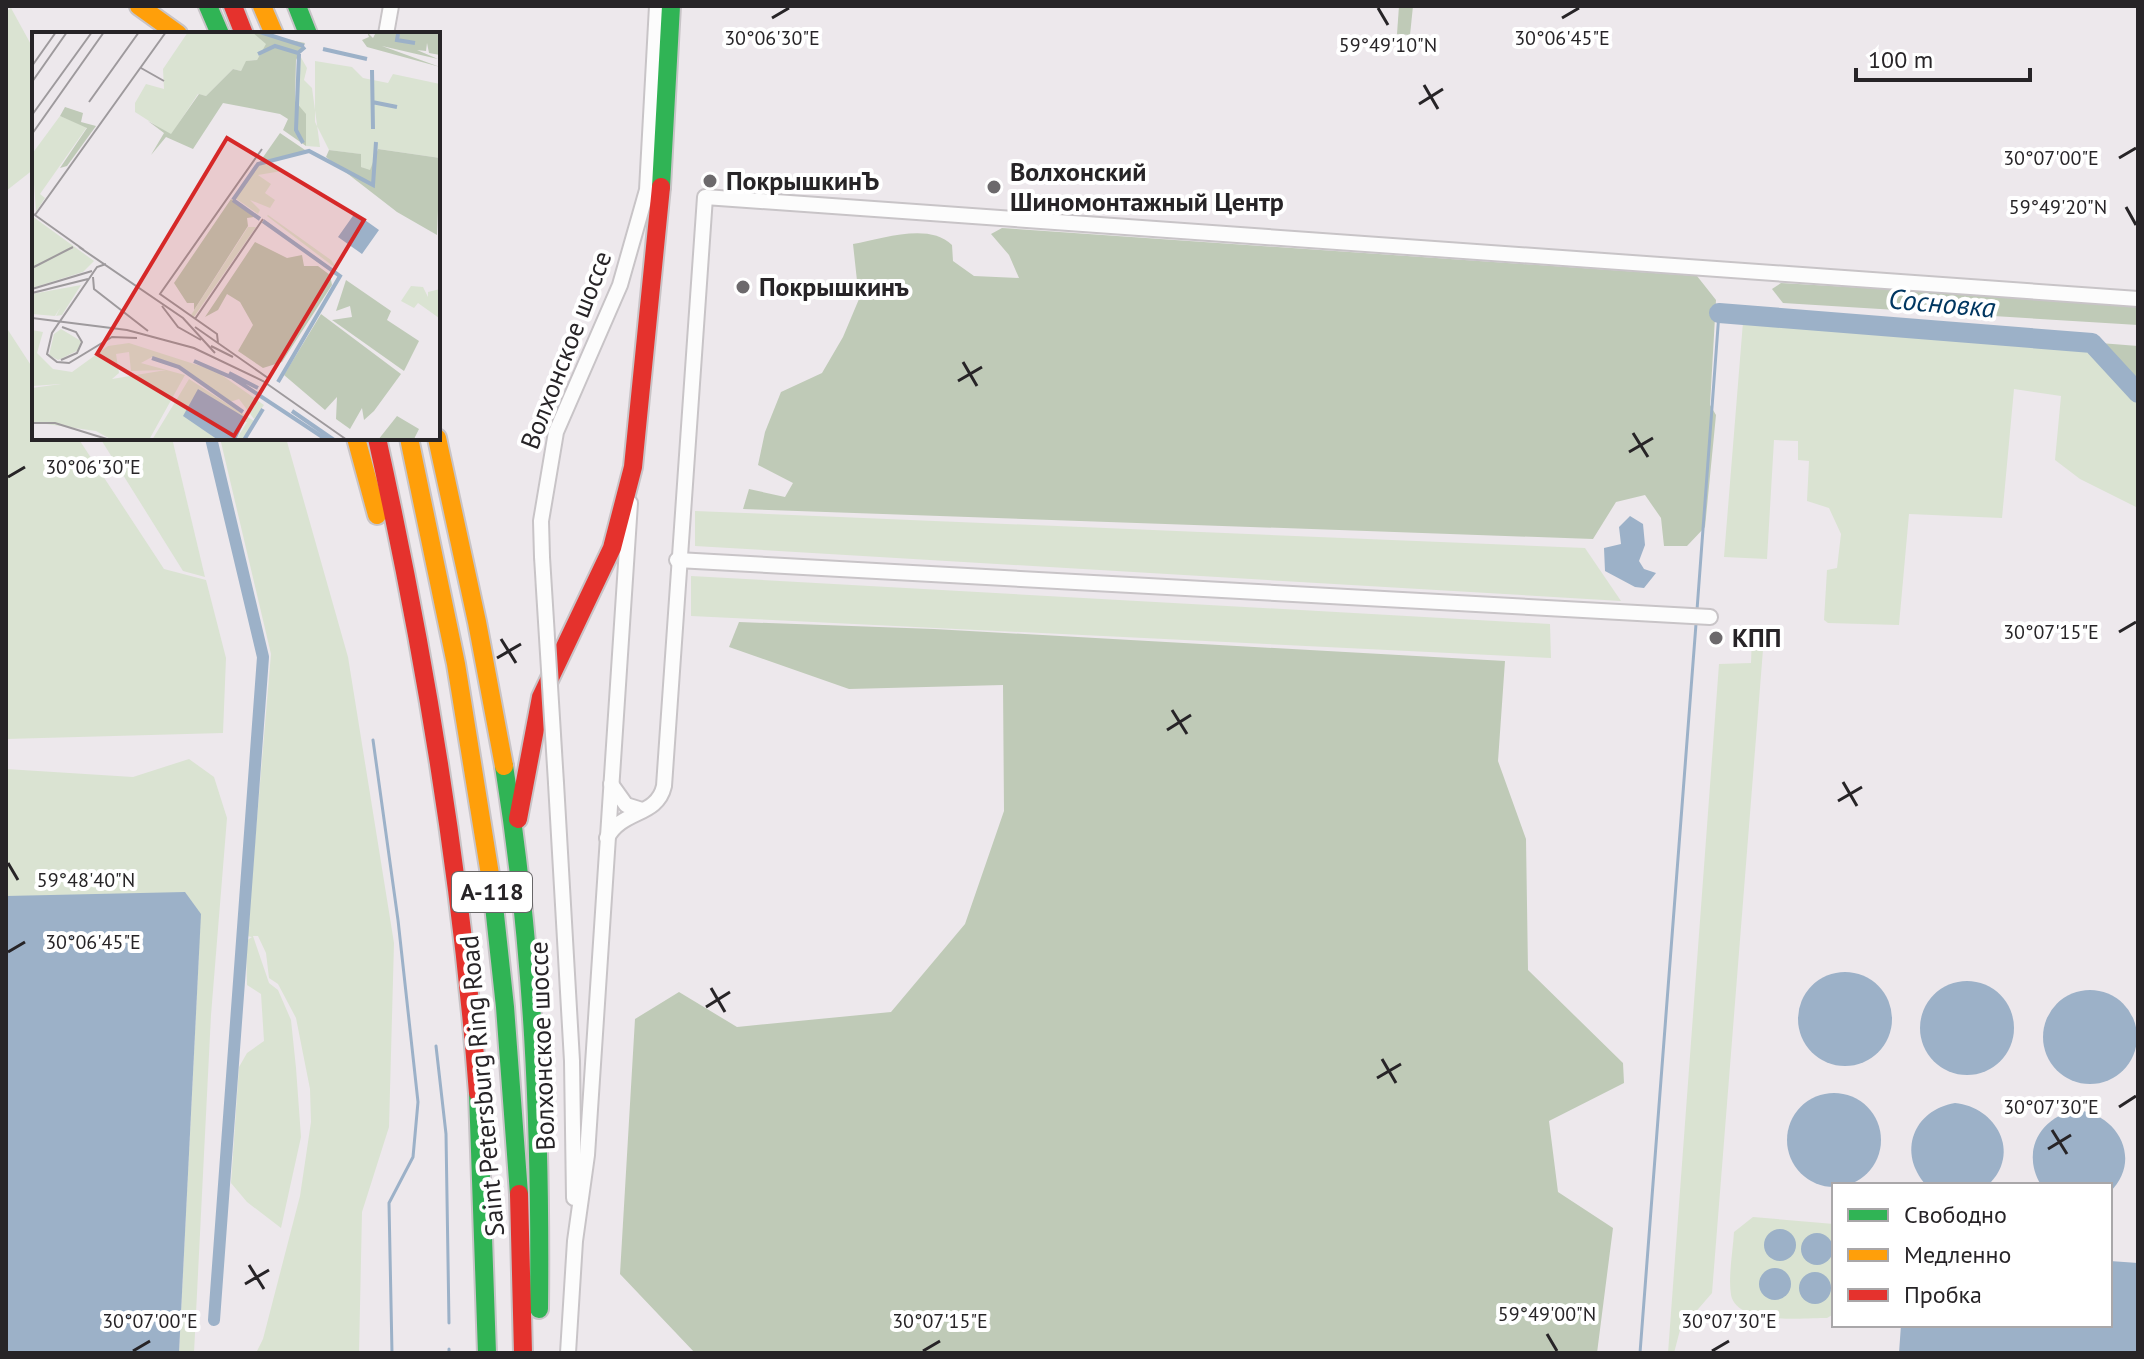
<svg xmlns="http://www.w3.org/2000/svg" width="2144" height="1359" font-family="'PT Sans',sans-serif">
<rect width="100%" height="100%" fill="#ede8ec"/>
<g fill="#dae3d2">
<path d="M11,8l23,42v119l-28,22v-179z"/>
<path d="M1743,322l340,25 55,57v104l-58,-29 -25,-19 6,-64 -47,-7 -12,129 -93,-4 -10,111 -71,-2 -4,-3 3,-50 10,-2 4,-34 -12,-26 -22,-7 2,-40 -11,-1v-19l-24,-1 -7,119 -43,-2z"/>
<path d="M6,327l28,43v68h44l86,131 42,11 20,78 -3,75 -217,6z"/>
<path d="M100,438h72l33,139 -22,-6z"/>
<path d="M220,438h66l62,219 46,286 -5,184 -27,85 -3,141h-103l7,-14 37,-143 11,-74 -1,-33 -14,-71 -18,-34 -9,-6 -3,-25 -8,-17h-5l16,47 9,7 13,30 5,48 5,69 -20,91 -34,-26 -16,-19 8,-116 8,-14 17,-12 -3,-47 -14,-9 -1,-44 6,-4 -5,-1 24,-282z"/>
<path d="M695,511l890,37 36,53 -926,-55z"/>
<path d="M691,576l859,48 1,34 -860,-42z"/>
<path d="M1752,634l12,3 -52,656 -32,37 -6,23h-6l51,-689 32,-1z"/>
<path d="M189,759l25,18 13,41 -16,197 -17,338h-15l20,-401 -193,-13v-170l127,8z"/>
<path d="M1753,1217l81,7v90l-7,4c-24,0 -90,7 -96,-23 -3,-19 2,-44 3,-63z"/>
</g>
<g fill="#bfcab7">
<path d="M1399,6h14l-3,29 -13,-1z"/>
<path d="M1002,228l695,48 19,24 -6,105 6,10 -11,112 -18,19h-23l-3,-28 -16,-23 -29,7 -23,37 -850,-30 6,-20 36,8 8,-14 -35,-18 7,-33 16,-40 41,-19 21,-36 16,-38 -6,-55c29,-5 76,-22 99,1l1,16 21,15 45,2 -10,-23 -18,-21z"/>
<path d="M1781,283l357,21v21l-355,-22 -11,-14z"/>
<path d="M2100,343l38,3v38z"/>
<path d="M739,622l195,7 571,32 -7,100 28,78 2,131 95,93 1,20 -75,38 9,71 55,36 -16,125h-902l-75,-79 15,-255 44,-27 58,35 154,-15 74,-88 39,-113 -1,-126 -154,4 -120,-42z"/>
</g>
<g fill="#9cb1c8">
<path d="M1630,516l13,8 2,21 -6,16 5,8 12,4 -12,15 -9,-1 -30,-16 -1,-23 17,-4 -2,-17z"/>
<path d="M185,892l16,22 -22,439h-173v-457z"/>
<circle cx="1845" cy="1019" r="47"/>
<circle cx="1967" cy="1028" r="47"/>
<circle cx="2090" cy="1037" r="47"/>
<circle cx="1834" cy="1140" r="47"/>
<path d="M1955,1103c41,4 67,50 33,82h-62c-29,-32 -13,-75 29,-82z"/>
<path d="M2077,1110c41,4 66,50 33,82v-7h-69c-20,-33 -2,-68 36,-75z"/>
<circle cx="1780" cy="1245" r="16"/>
<circle cx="1817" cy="1249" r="16"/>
<path d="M2110,1261l28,2v90h-239l2,-28h209z"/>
<circle cx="1775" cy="1284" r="16"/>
<circle cx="1815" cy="1288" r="16"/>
</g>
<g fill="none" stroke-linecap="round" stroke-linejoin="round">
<g stroke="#9cb1c8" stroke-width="3">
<path d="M1697,610l22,-297"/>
<path d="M373,740l25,180 20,182 -5,55 -24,46 3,150"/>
<path d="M436,1046l10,88 3,189"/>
<path d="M449,1349v4"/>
<path d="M1640,1353l56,-729"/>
</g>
<path stroke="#9cb1c8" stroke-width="12" d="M211,438l52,219 -49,663"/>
<path stroke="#9cb1c8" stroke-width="20" d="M1719,313l373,30 46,50"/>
<defs>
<g id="street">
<path d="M386,34l5,-28"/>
<path d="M542,557l-1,-36 15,-89 64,-147 27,-95 10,-184"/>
<path d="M677,560l1033,57"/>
<path d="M556,783l16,278 2,137"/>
<path d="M611,784l15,21 16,5"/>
<path d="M607,838c15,-29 50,-21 57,-52l41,-589 1433,102"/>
<path d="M568,1353l7,-112 12,-86 43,-652"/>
</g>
<g id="fast">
<path d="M208,6l12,28"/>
<path d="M297,6l11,28"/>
<path d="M661,187l10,-181"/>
<path d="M504,766c29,181 37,360 35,543"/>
<path d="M492,887l13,120 14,187"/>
<path d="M478,1093l9,260"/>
</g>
<g id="slow">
<path d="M139,6l39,28"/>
<path d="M262,6l12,28"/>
<path d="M356,438l21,77"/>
<path d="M409,438l47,226 36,223"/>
<path d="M437,438l40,184 27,144"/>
</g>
<g id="jam">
<path d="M233,6l11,28"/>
<path d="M377,438c48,217 84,434 101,655"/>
<path d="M518,819l23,-122 71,-149 21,-81 28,-280"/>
<path d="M519,1194l4,159"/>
</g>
</defs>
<use href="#street" stroke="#c8c4c7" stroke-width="18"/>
<use href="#fast" stroke="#c8c4c7" stroke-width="22"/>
<use href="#slow" stroke="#c8c4c7" stroke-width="22"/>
<use href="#jam" stroke="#c8c4c7" stroke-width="22"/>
<use href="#street" stroke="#fcfcfc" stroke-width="14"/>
<use href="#fast" stroke="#30b455" stroke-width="18"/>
<use href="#slow" stroke="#ff9f0a" stroke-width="18"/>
<use href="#jam" stroke="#e5322d" stroke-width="18"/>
<defs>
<path id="street-bridge" d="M542,557l14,226"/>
</defs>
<use href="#street-bridge" stroke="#c8c4c7" stroke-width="18" stroke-linecap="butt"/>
<use href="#street-bridge" stroke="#fcfcfc" stroke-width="14"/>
</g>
<path fill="none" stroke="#272427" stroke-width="3" d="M1378,8l10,17M772,18l17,-10M1562,18l17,-10M1424,85l14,24M1419,104l24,-15M2119,158l17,-10M2126,207l10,18M963,362l14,24M958,381l24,-14M1633,433l15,24M1629,452l24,-14M8,477l17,-10M2119,632l17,-10M501,639l15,24M497,658l24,-14M1172,710l15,24M1167,730l24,-15M1843,782l14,24M1838,801l24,-14M8,863l10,17M8,952l17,-10M711,988l14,24M706,1007l24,-15M1382,1059l14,24M1377,1078l24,-14M2119,1107l17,-11M2052,1130l15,24M2048,1149l23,-14M249,1265l15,24M245,1284l24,-14M1547,1334l10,17M133,1351l17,-10M923,1351l17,-10M1712,1351l17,-10"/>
<g fill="#6c696c" stroke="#fff" stroke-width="3">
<circle cx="710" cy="181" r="8"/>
<circle cx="994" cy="187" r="8"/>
<circle cx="743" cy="287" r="8"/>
<circle cx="1716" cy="638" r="8"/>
</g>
<g text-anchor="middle" stroke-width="8" stroke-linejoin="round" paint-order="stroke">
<rect fill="#fff" stroke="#686668" stroke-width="2" x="452" y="872" width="80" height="40" rx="6"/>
<g font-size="24" font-weight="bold" fill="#272427">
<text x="492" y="900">А-118</text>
</g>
<g font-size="26" font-weight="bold" fill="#272427" stroke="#fff" text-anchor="start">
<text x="1010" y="181">Волхонский<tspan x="1010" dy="30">Шиномонтажный Центр</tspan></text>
<text x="726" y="190">ПокрышкинЪ</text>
<text x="759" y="296">Покрышкинъ</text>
<text x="1732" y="647">КПП</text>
</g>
<g font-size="26" fill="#272427" stroke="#fff">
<text transform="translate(566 350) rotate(-69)" y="9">Волхонское шоссе</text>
<text transform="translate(542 1046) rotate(-92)" y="9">Волхонское шоссе</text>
<text transform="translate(482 1086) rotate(-95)" y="9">Saint Petersburg Ring Road</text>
</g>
<g font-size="28" font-style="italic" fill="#013761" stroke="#fff">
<text transform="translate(1942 303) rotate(5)" y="10">Сосновка</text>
</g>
</g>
<g transform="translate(32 32)">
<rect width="408" height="408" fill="#ede8ec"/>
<path d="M156,0h64l15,12 -10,16 -10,1 -6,10 -8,-2 -27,27 -8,-2 -27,41 -36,-23v-9l11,-19 18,5 -1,-20zM267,22l8,14 -3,12 8,8 8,59 -14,-1 -11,-44zM283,29l37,6 11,11 25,5 5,-9 47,10v74l-62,-9 -8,22 -9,-4 -1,-13 -31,-4 -14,-28zM28,84l27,11 -47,67 5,4 -9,14 -4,-58zM240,130l10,9 -24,4 13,9 -6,9 10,7 -5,8 -20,-8 10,10 -2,4 -23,-16 23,-33zM0,184l62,45 -11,11 -51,16zM235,184l1,-1 63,45 7,10zM216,195h8l-62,90 -3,-2zM49,253l-19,30 -6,1 4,-8 -5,8 -23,-2v-20zM379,254l12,1 5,10v-5l12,-3 -1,29 -21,-15 -4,5 -13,-7zM29,297l20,12 -2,9 -21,10 -9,-5 5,-21zM0,298l11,2 -6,21 16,16 19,3 36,-26 21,-3 87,28 48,34 -10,14 -15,-20 -9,3 -50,-36 -28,-9 -11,6 44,12 -36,65h-37l-16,-9 -64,-9v-34l29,-4 -29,2zM97,320l2,19 35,-1 -54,9 7,-6 -3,-19zM157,347l65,42 -11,19h-7l11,-18 -50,3 21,15h-66z" fill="#dae3d2" fill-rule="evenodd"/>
<path d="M220,0l53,11 -9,17 -1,41 11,13v32l-23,-16 5,-11 -8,-5 -57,-11 -30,46 -27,-12 -15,18 13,-22 -16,-12 23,13 28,-40 7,2 27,-27 8,2 5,-10 11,-1 9,-16zM335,0l6,6 3,-6h64v23l-11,-2 -2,-10 -1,8 -9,-1 21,9 -56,-13 58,21 -73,-20 -5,-7 7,-3zM33,75l18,6 -2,9 15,4 -29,40 -7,2 27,-40 -27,-12zM248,101l28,19 -49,11zM346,117l62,9 -3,77 -40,-23 -71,-55 3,-7 32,4v13l9,3zM199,167l23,18 -7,1 1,8 -54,84v-7h-7l-13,-20zM223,210l32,16 15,-3 2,11h14l12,9 2,10 -50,77 -19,6 -25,-17 15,-26 -13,-23 -13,-8 -9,16 -13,7zM314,248l45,31 -4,9 32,21 -15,30 -72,-51 20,-3 -2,-11 -14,5zM289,282l80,60 -27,37 -10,9 -2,-12 -12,21 -14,-10 1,-22 -12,13 -41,-35zM365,384l22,13 -5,10 -36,1z" fill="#bfcab7"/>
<path d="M323,181l24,17 -17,24 -24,-17zM166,357l48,29 -10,22h-18l-35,-24z" fill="#9cb1c8"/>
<path fill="none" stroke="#9cb1c8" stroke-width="4" d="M228,0l44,14M366,2l-1,6 18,3M291,17l44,10M226,22l17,-8 23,7 7,-6M267,22l-3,76 7,13M340,38l1,59M340,70l25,5M201,168l27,19M201,168l25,-36 51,-13 64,34 3,-43M231,189l77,55 -62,106M120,326l27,9 64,45M162,329l39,17 94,62M197,341l29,15M260,379l42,29M212,408l19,-31"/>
<path fill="none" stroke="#9e9a9d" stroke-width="2" d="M0,34l24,-34M109,36l23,13M0,50l35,-50M57,70l50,-70M0,83l60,-83M0,102l72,-102M0,181l52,37M3,183l131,-183M47,215l104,71 32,35M74,232l-9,3 -45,66 -5,21 10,8 12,1 43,-26 25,1M0,236l41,-21M61,245l1,12 54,42M0,257l60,-18M0,261l56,-14M130,274l16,21 23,13M0,286l95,12 67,18 69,33 84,59M163,287l68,-100M163,295l73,51M186,311l-1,-9 -57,-40 102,-145M179,314l22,11M29,328l16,-7 5,-11 -6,-10 -14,-5M0,391h23l55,17"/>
<path fill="#d62828" fill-opacity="0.15" stroke="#d62828" stroke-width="4" d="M195,106l137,82 -130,216 -137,-82z"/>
<rect width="408" height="408" fill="none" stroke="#272427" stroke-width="4"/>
</g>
<g font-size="20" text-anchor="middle" fill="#272427" stroke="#fff" stroke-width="8" stroke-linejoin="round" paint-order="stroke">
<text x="772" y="45">30°06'30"E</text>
<text x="1562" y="45">30°06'45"E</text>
<text x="1388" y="52">59°49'10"N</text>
<text x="2051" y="165">30°07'00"E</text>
<text x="2058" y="214">59°49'20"N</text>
<text x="93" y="474">30°06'30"E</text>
<text x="2051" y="639">30°07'15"E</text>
<text x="86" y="887">59°48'40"N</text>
<text x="93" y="949">30°06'45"E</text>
<text x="2051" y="1114">30°07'30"E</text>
<text x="1547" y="1321">59°49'00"N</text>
<text x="150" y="1328">30°07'00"E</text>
<text x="940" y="1328">30°07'15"E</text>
<text x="1729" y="1328">30°07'30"E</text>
</g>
<rect width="2144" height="1359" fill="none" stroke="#272427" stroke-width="16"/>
<rect x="1832" y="1183" width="280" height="144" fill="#ffffff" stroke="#a9a7a9" stroke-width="2"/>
<rect x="1848" y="1209" width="40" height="12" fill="#30b455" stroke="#a9a7a9" stroke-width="2"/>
<text x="1904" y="1223" font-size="24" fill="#272427">Свободно</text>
<rect x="1848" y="1249" width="40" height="12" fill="#ff9f0a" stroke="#a9a7a9" stroke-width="2"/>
<text x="1904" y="1263" font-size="24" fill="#272427">Медленно</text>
<rect x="1848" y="1289" width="40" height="12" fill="#e5322d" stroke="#a9a7a9" stroke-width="2"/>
<text x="1904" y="1303" font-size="24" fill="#272427">Пробка</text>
<path d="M1856 68v12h174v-12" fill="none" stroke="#272427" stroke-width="4"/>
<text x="1868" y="68" font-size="24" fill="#272427" stroke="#ffffff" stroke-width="6" paint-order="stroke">100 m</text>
</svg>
